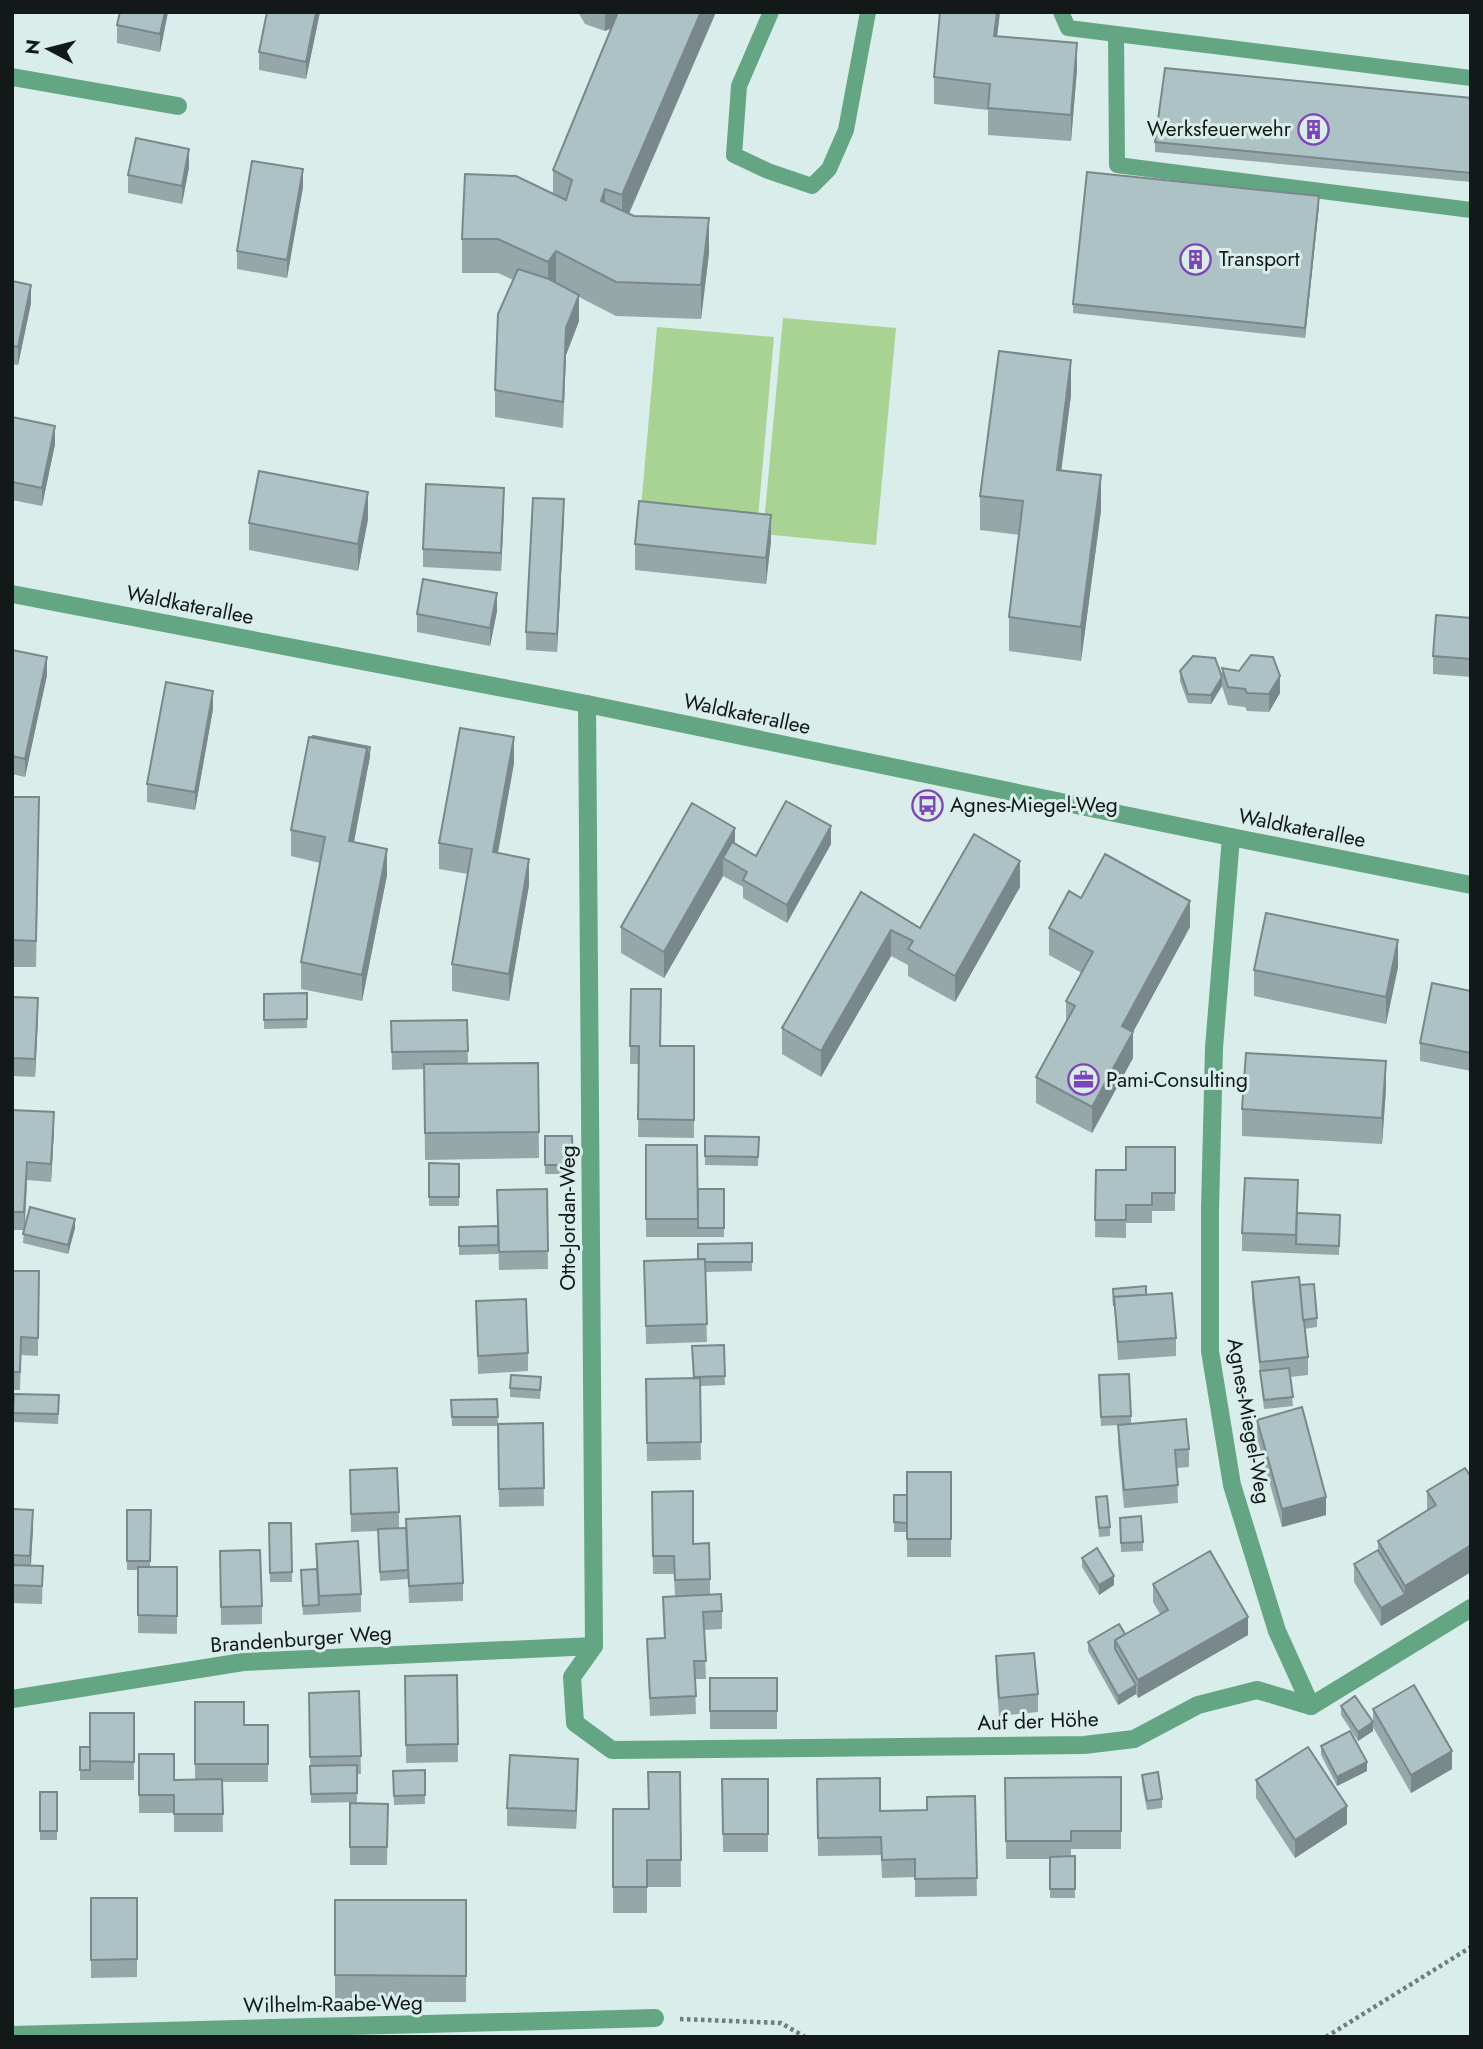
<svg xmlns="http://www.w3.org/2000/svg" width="1483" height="2049" font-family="Jost,sans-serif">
<rect width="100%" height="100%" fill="#d9edea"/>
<g fill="#a8d393">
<path d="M783,318l113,10 -20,217 -113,-11z"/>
<path d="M657,327l117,10 -17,192 -117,-10z"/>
</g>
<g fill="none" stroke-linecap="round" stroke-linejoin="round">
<g stroke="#707d7b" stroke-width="4.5" stroke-dasharray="3.5 3.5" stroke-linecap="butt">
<path d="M680,2019l101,4 24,14"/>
<path d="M1326,2037l145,-90"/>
</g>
<g stroke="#64a583" stroke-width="16">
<path d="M771,12l-32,74 -5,69 34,16 44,15 17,-17 17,-39 22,-118"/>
<path d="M1061,12l7,16 403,50"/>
<path d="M1116,34l1,131 354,45"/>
</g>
<g stroke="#64a583" stroke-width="18">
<path d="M12,77l166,29"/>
<path d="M12,594l575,110 644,133 240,48"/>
<path d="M587,704l7,942 -22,31 3,46 37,27 472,-5 50,-6 64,-34 59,-15 54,16 160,-98"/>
<path d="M1231,837l-17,211 -4,162v141l22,134 45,146 34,75"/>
<path d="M12,1699l231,-37 351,-16"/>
<path d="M12,2035l643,-17"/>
</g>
</g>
<g fill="#95a7a9">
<path d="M120,12h48l-8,40 -43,-9v-18z"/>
<path d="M320,12l-14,67 -47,-9v-18z"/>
<path d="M578,12h138l-87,202 80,39 -8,66 -85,-3 -37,-19v24l-13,34 -3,73 -68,-11v-27l18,-110 -15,-7h-36v-34l91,-45v-24l58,-142 -6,3 -20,-7z"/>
<path d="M940,12h60l-3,24 80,33 -6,72 -83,-6v-25l-54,-6v-27z"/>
<path d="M1471,98v84l-316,-30v-10z"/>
<path d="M189,167l-7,37 -54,-11v-18z"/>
<path d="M303,187l-16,91 -50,-9v-18z"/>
<path d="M1319,205l-14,133 -232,-25v-9z"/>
<path d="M12,281l19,22 -13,62 -6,-1z"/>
<path d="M1071,395l-10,75 40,40 -20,151 -72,-10v-34l10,-82 -39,-5v-34z"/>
<path d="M12,417l43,27 -13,62 -30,-6z"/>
<path d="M504,506l-3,65 -78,-4v-18z"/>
<path d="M564,517l-7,135 -31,-2v-18z"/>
<path d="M368,519l-10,52 -109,-21v-27z"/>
<path d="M771,541l-5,43 -131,-14v-26z"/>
<path d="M497,611l-7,35 -73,-14v-18z"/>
<path d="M1471,618v59l-38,-3v-18z"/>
<path d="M12,650l35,25 -22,102 -13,-3z"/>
<path d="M1222,668l58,25 -11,19 -22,-1 -2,-4 -17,-2 -6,-19 -11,18 -23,-1 -8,-22v-10l42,6z"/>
<path d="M213,709l-18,101 -48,-8v-18z"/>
<path d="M370,756l-16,86 33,33 -25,126 -61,-12v-27l19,-99 -29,-7v-26z"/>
<path d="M514,763l-16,90 31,32 -20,116 -57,-10v-27l16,-90 -29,-5v-26z"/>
<path d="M12,797l27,27 -3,143h-24z"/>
<path d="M735,843l21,13 75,-12 -44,79 -44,-25v-11l-20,-11 -59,102 -43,-25v-26z"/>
<path d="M1020,887l-65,115 -47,-26v-11l-17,-9 -70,121 -39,-23v-26l79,-136 59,36z"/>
<path d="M1081,898l109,29 -57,105v26l-41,75 -56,-30v-26l30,-56v-20l16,-28 -33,-18v-27z"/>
<path d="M1398,967l-12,57 -132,-28v-26z"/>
<path d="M631,989l29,57h34v92l-56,-1 1,-73h-9z"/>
<path d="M1471,991v80l-51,-10v-18z"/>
<path d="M307,993v35l-43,1v-35z"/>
<path d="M12,997l26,19 -3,61 -23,-1z"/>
<path d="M467,1020l1,43h70l1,95 -114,2 -1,-91 -32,1 -1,-49z"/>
<path d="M1386,1088l-4,56 -140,-8v-27z"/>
<path d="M12,1110l42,20 -3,52 -24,-2 -2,47 50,1 -7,26 -45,-11 1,-13h-12z"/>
<path d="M545,1136h27l1,38h-28z"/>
<path d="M705,1136l54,1 -1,29 -53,-1z"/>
<path d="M646,1145h51l1,83 26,-39v48h-78z"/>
<path d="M1175,1147v64h-23v12h-26v15l-31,-1 1,-67h30z"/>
<path d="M429,1163l30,1v42h-30z"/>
<path d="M547,1189l1,80 -49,1 -1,-33v17l-39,1v-28l39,-1 -1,-36z"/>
<path d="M1298,1198v15l42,2 -1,40 -97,-4v-18z"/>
<path d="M752,1243v28l-47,1 2,70 -61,2 -2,-83 54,-2z"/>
<path d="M12,1271h27l-1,85 -17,-1 -1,35h-8z"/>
<path d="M1252,1282l48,3 17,33v9l-13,2 4,28v18l-18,2 3,29 -29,3 -12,-109z"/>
<path d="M1113,1289l33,6 30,43v18l-58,4z"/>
<path d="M476,1301l52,52v18l-50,3z"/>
<path d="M724,1345l1,40 -25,1 1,74 -54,1 -1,-82 47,-1 -1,-32z"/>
<path d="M1099,1384l32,32v8l58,25v18l-12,1 1,35 -54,5 -6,-65v-18l-17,1z"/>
<path d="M541,1386l-1,13 -30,-2v-9z"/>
<path d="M14,1394l45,1 -1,29 -45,-2z"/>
<path d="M497,1399l1,27h-46l-1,-26z"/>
<path d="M1257,1420l69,95 -44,12 -25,-89z"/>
<path d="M543,1423l1,83 -45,1 -1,-83z"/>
<path d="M350,1470l49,42v16l64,55v18l-54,2 -1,-26v2l-28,2 -2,-50 -27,1z"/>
<path d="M951,1472v85h-44v-61v36h-13v-37h13z"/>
<path d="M1471,1477v95l-90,54 -27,-44v-18l24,-14v-9l49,-30v-20z"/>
<path d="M652,1492l41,52 17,35v16l12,16v18l-18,1 2,49h-11l1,35 -46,2 -3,-77 17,-1 -1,-41h12l-1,-23h-21z"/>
<path d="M1096,1497l14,30v9l-11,1z"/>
<path d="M12,1509l21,19 -2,38h12l-1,38 -30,-1z"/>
<path d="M127,1510h24l-1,57h27v67l-39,-1v-63h-11z"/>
<path d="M1120,1518l23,24v9l-22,1z"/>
<path d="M269,1523h22l1,59h-22z"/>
<path d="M316,1544l45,50v18l-58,3 -2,-36 15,-10z"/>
<path d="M220,1551l42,55v18l-41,1z"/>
<path d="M1082,1558l32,27 -15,10 -17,-28z"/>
<path d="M1153,1584l95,51 -110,63 -2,-4 -18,11 -30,-54v-9l37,-8 35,-20 -7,-12z"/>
<path d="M996,1656l42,38v18l-39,4 -3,-42z"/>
<path d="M457,1675l1,87 -52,1 -1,-87z"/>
<rect x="710" y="1678" width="67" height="51"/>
<path d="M359,1691l2,83h-4v28l-46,1 -2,-110z"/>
<path d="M195,1702l49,23h24v57h-46l1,50h-49v-19h-35v-59l35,26h21z"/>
<path d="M1341,1706l32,16v-13l79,60 -41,24 -38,-66v4l-15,10 -17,-26z"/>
<path d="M134,1713v67h-54v-33h10z"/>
<path d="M1321,1746l46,25 -30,15 -16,-31z"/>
<path d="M425,1770v34l-31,1 -1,-34z"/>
<path d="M680,1772l1,115h-34v26h-34v-104h35z"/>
<path d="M1142,1775l20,24v9l-15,2 -5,-26z"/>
<path d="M578,1777l-2,52 -69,-3v-18z"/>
<path d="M1121,1777v72h-50v7h4v42h-25v-39h-44l-1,-81z"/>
<path d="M722,1779h46v73h-45z"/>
<path d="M817,1779l63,32 47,-1 48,-14 2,100 -62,1v-20l-33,1 -1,-23 -63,1z"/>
<path d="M1256,1780l91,44 -52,34 -39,-60z"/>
<rect x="40" y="1792" width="17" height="48"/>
<path d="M350,1803l38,1 -1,61h-37z"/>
<path d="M91,1898h46v79l-46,1z"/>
<rect x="335" y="1900" width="131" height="102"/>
</g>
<g fill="#79888a">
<path d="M165,12h3l-8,40v-18z"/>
<path d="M316,12h4l-14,67v-17z"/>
<path d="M606,12h15l-4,14 -12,5v-18z"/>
<path d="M701,12h15l-94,217v-34z"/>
<path d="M997,12h3l-6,50v-26z"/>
<path d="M1077,43v26l-6,72v-26z"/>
<path d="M189,149v18l-7,37v-18z"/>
<path d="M303,169v18l-16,91v-18z"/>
<path d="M605,189v34l-4,-22z"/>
<path d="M1319,196v9l-14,133v-10z"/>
<path d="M709,218v35l-8,66v-34z"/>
<path d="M556,251v34l-8,11v-34z"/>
<path d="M31,285v18l-13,62v-18z"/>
<path d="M579,295v26l-13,34 -3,73 3,-100z"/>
<path d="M1071,360v35l-14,109v-34z"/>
<path d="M55,426v18l-13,62v-18z"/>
<path d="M1101,475v35l-20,151v-34z"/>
<path d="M504,488v18l-3,65v-18z"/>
<path d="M368,492v27l-10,52v-27z"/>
<path d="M564,499v18l-7,135v-18z"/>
<path d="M771,515v26l-5,43v-26z"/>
<path d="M497,593v18l-7,35v-18z"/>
<path d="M47,657v18l-22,102v-18z"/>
<path d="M1280,676v17l-11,19v-18z"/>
<path d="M1222,677v9l-11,18v-9z"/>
<path d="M213,691v18l-18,101v-18z"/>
<path d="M514,737v26l-21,116v-27z"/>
<path d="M370,747v9l-21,112v-27l18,-93z"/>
<path d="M831,826v18l-44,79v-18z"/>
<path d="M735,828v26l-12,4v18l-59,102v-26z"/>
<path d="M387,849v26l-25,126v-26z"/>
<path d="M529,859v26l-20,116v-27z"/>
<path d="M1020,861v26l-65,115v-26z"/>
<path d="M1190,901v26l-57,105v26l-41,75v-26l30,-81z"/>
<path d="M891,930v26l-70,121v-26z"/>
<path d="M1398,940v27l-12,57v-27z"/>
<path d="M38,998v18l-3,61v-18z"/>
<path d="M1386,1061v27l-4,56v-26z"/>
<path d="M54,1112v18l-3,52v-18z"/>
<path d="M27,1162v18l-3,50v-18z"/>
<path d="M75,1219v9l-7,26v-9z"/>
<path d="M1326,1497v18l-44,12v-18z"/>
<path d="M33,1510v18l-3,46v-18z"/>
<path d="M1471,1522v50l-90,54v-18l24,-14v-8z"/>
<path d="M1114,1576v9l-15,10v-10z"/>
<path d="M1248,1617v18l-110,63v-18z"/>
<path d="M1136,1685v9l-18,11v-9z"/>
<path d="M1373,1722v9l-15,10v-9z"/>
<path d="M1452,1751v18l-41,24v-18z"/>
<path d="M578,1759v18l-2,52v-18z"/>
<path d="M1367,1762v9l-30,15v-9z"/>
<path d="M1347,1806v18l-52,34v-18z"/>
</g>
<g fill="#adc2c5" stroke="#79888a" stroke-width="2">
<path d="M120,12h45l-5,22 -43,-9z"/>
<path d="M267,12h49l-10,50 -47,-10z"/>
<path d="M618,12h83l-79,183 -17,-6 -4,12 33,15 75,2 -8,67 -85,-3 -60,-31 -8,11 -50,-23h-36l3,-65 51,2 50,24 6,-20 -19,-10z"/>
<path d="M940,12h57l-3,24 83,7 -6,72 -83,-7 2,-24 -56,-7z"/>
<path d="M1165,68l306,30v75l-316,-31z"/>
<path d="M136,138l53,11 -7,37 -54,-11z"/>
<path d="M252,161l51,8 -16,91 -50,-9z"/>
<path d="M1087,172l232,24 -14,132 -232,-24z"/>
<path d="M518,269l31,10 30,16 -13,33 -3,74 -68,-12 3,-76z"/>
<path d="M12,281l19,4 -13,62 -6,-1z"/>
<path d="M999,351l72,9 -14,110 44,5 -20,152 -72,-10 14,-116 -43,-5z"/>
<path d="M12,417l43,9 -13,62 -30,-6z"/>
<path d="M259,471l109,21 -10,52 -109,-21z"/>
<path d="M426,484l78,4 -3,65 -78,-4z"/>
<path d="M533,498l31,1 -7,135 -31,-2z"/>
<path d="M639,501l132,14 -5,43 -131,-14z"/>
<path d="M423,579l74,14 -7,35 -73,-14z"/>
<path d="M1436,615l35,3v41l-38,-3z"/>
<path d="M12,650l35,7 -22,102 -13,-3z"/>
<path d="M1251,655l22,2 7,19 -11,18 -22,-1 -2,-4 -17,-2 -6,-19 17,3z"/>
<path d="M1193,656l22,2 7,19 -11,18 -23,-1 -8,-23z"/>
<path d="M166,682l47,9 -18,101 -48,-8z"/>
<path d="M460,728l54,9 -21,115 36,7 -20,115 -57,-10 20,-115 -33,-6z"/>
<path d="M313,736l57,11 -3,18v-17l-55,-11z"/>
<path d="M309,737l58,11 -18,93 38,8 -25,126 -61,-13 24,-125 -34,-7z"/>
<path d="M12,797h27l-3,144 -24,-1z"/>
<path d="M786,801l45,25 -44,79 -44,-25 4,-8 -24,-14 9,-16 24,14z"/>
<path d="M692,803l43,25 -71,124 -43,-25z"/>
<path d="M974,834l46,27 -65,115 -47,-27 5,-8 -22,-11 -70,121 -39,-23 79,-136 59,36z"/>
<path d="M1105,854l85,47 -68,125 11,6 -41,75 -56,-30 39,-71 -9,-5 27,-49 -44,-24 20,-37 12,7z"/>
<path d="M1266,913l132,27 -12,57 -132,-27z"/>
<path d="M1432,983l39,8v62l-51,-10z"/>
<path d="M631,989h30l-1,57h34v74l-56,-1 1,-73h-9z"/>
<path d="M307,993v26l-43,1v-26z"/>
<path d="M12,997l26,1 -3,61 -23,-1z"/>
<path d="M467,1020l1,31 -76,1 -1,-31z"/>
<path d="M1246,1053l140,8 -4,57 -140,-9z"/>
<path d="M538,1063l1,69 -114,1 -1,-69z"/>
<path d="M12,1110l42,2 -3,52 -24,-2 -3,50h-12z"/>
<path d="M545,1136h27l1,29h-28z"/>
<path d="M705,1136l54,1 -1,20 -53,-1z"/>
<path d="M646,1145h51l1,74h-52z"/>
<path d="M1126,1147h49v46h-23v12h-26v15h-31l1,-50h30z"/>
<path d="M429,1163l30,1v33h-30z"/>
<path d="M1245,1178l53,2 -2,55 -54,-2z"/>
<path d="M547,1189l1,62 -49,1 -2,-62z"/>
<rect x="698" y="1189" width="26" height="39"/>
<path d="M30,1207l45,12 -7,26 -45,-11z"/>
<path d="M1297,1213l43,2 -1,31 -43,-2z"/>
<path d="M498,1226v19l-39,1v-19z"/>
<path d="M752,1243v19h-47v-3h-7v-15z"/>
<path d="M705,1259l2,65 -61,2 -2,-65z"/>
<path d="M12,1271h27l-1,67 -17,-1 -1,35h-8z"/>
<path d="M1299,1277l9,80 -48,5 -8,-80z"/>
<path d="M1314,1284l3,34 -14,2 -3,-35z"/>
<path d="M1146,1286v9l-32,2v9l-1,-17z"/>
<path d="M1172,1293l4,45 -58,4 -4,-45z"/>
<path d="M526,1299l2,54 -50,3 -2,-55z"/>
<path d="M724,1345l1,31 -31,1 -2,-31z"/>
<path d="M1289,1368l4,29 -29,3 -4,-29z"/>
<path d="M1129,1374l2,42 -30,1 -2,-42z"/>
<path d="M511,1375l30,2 -1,13 -30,-2z"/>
<path d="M700,1378l1,64 -54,1 -1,-64z"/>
<path d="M14,1394l45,1 -1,19 -45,-1z"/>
<path d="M497,1399l1,18h-46l-1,-17z"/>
<path d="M1302,1407l24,90 -44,12 -25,-89z"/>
<path d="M1186,1419l3,30 -14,1 3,35 -54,5 -6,-65z"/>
<path d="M543,1423l1,65 -45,1 -1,-65z"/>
<path d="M397,1468l2,44 -48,2 -1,-44z"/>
<path d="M1465,1468l6,9v68l-66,41 -27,-45 58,-36 -9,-14z"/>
<rect x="907" y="1472" width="44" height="67"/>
<path d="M693,1491v53l16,-1 1,36 -35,1 -1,-24h-21l-1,-64z"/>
<path d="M894,1495h13v28l-13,-1z"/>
<path d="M1107,1496l3,31 -11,1 -3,-31z"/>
<path d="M12,1509l21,1 -3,46 -18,-1z"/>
<path d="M127,1510h24l-1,51h-23z"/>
<path d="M460,1516l3,67 -54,3 -3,-67z"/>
<path d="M1141,1516l2,26 -22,1 -1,-25z"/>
<path d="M269,1523h22l1,49 -22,1z"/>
<path d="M406,1528l2,42 -28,2 -2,-43z"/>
<path d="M358,1541l3,53 -42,2 -3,-52z"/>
<path d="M1097,1548l17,28 -15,9 -17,-27z"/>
<path d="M260,1550l2,56 -41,1 -1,-56z"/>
<path d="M1378,1550l27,44 -24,14 -27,-44z"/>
<path d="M1210,1551l38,66 -110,63 -23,-40 53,-30 -15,-26z"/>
<path d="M12,1565l31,1 -1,20 -30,-1z"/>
<path d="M138,1567h39v49l-39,-1z"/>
<path d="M317,1569l2,36 -16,1 -2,-36z"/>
<path d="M721,1594l1,17 -19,1 3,49h-12l2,35 -46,2 -3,-59 18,-1 -2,-41z"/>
<path d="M1119,1624l6,10 -10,6v9l21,36 -18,11 -30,-54z"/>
<path d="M1034,1653l4,41 -39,4 -3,-42z"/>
<path d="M457,1675l1,69 -52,1 -1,-69z"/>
<rect x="710" y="1678" width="67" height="33"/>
<path d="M1414,1685l38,66 -41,24 -38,-66z"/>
<path d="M359,1691l2,65 -51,1 -1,-64z"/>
<path d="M1355,1696l18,26 -15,10 -17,-26z"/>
<path d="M195,1702h49v23h24v39h-73z"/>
<path d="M90,1713h44v49l-44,-1z"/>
<path d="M1350,1731l17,31 -30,15 -16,-31z"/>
<rect x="80" y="1747" width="10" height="23"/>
<path d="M1308,1747l39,59 -52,34 -39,-60z"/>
<path d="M139,1754h35v26l48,-1 1,35h-49v-19h-35z"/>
<path d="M510,1755l68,4 -2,52 -69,-3z"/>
<path d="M357,1765v28l-46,1 -1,-28z"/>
<path d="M425,1770v25l-31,1 -1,-25z"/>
<path d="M648,1772h32l1,88h-34v27h-34v-78h36z"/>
<path d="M1158,1772l4,27 -15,2 -5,-26z"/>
<path d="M1121,1777v54h-50v10h-65l-1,-63z"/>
<path d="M880,1778v33l47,-1v-13l48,-1 2,82 -62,1v-20l-33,1 -1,-23 -63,1 -1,-59z"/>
<path d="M722,1779h46v55h-45z"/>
<rect x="40" y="1792" width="17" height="39"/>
<path d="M350,1803l38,1 -1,43h-37z"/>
<path d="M1075,1856v33h-25v-32z"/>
<path d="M91,1898h46v61l-46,1z"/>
<path d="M335,1900h131v76l-131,-1z"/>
</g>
<defs>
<symbol id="building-ring" viewBox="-11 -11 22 22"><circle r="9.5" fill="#d9edea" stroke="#7e44ba" stroke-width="1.5"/><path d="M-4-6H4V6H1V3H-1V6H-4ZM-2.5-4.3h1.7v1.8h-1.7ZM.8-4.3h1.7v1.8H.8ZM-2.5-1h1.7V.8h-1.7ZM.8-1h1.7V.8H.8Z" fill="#7e44ba"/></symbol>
<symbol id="bus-ring" viewBox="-11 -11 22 22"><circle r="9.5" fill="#d9edea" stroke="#7e44ba" stroke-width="1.5"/><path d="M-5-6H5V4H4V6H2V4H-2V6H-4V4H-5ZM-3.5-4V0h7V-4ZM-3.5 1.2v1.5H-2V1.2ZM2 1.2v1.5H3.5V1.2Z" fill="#7e44ba"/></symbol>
<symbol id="office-ring" viewBox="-11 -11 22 22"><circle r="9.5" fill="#d9edea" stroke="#7e44ba" stroke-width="1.5"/><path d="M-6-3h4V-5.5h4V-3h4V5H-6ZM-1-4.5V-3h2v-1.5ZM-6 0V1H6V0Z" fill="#7e44ba"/></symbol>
</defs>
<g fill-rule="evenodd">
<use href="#building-ring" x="1296" y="112" width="35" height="35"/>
<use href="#building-ring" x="1178" y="242" width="35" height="35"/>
<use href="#bus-ring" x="910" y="788" width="35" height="35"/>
<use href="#office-ring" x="1066" y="1062" width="35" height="35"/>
</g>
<g text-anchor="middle" stroke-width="6" stroke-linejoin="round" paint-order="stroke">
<g font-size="21" fill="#121918" stroke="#d9edea" text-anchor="start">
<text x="1291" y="136" text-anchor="end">Werksfeuerwehr</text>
<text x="1219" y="266">Transport</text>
<text x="950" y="812">Agnes-Miegel-Weg</text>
<text x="1106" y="1087">Pami-Consulting</text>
</g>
<g font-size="21" fill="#121918" stroke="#d9edea">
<text transform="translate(190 605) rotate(11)" y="7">Waldkaterallee</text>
<text transform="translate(747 714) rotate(12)" y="7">Waldkaterallee</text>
<text transform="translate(1302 828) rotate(11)" y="7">Waldkaterallee</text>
<text transform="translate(568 1218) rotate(-90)" y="7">Otto-Jordan-Weg</text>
<text transform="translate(1249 1421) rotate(80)" y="7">Agnes-Miegel-Weg</text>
<text transform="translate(301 1639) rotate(-4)" y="7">Brandenburger Weg</text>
<text transform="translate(1038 1721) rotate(-2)" y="7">Auf der Höhe</text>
<text transform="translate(333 2004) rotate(-1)" y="7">Wilhelm-Raabe-Weg</text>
</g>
</g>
<rect width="1483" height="2049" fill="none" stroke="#121918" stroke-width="28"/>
<g transform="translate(49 49) rotate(277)" stroke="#d9edea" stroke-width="5" paint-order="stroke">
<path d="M0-5L12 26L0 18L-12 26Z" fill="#121918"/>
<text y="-10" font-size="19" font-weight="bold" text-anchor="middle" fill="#121918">N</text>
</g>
</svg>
